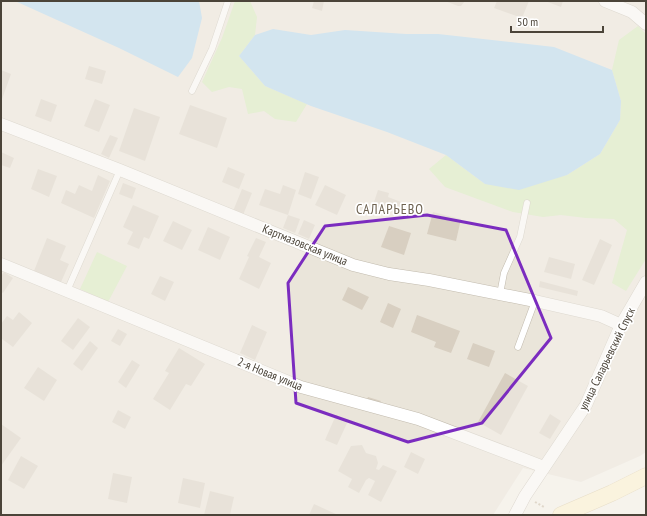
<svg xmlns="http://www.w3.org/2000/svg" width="647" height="516" font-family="'PT Sans Narrow',sans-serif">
<rect width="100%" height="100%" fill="#f6f3ec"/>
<path fill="#eae5da" d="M1,1h645v451l-6,4 -59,26 -58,-14 -30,47h-492z"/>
<g fill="#d2eab5">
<path d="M235,1h15l7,16 -2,18 -16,21 26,30 42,18 -11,18 -21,-3 -11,-8 -16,3 -6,-25 -13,-2 -17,5 -10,-10 20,-44z"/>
<path d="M638,26l8,8v225l-20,32 -14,-8 15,-53 -13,-11 -28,-1 -25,-3 -18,2 -30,-5 -68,-25 -16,-18 17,-14 39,29 82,-9 33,-21 20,-34 1,-19 -9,-31 7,-30z"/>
<path d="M97,252l30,14 -19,36 -28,-13z"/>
</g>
<g fill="#a9d4f2">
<path d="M15,1h184l3,17 -10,40 -14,19 -59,-29z"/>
<path d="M273,29l38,6 34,-5 61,4h32l116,13 58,23 9,31 -1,19 -20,34 -33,21 -48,15 -34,-6 -39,-29 -59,-23 -76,-26 -46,-20 -26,-30 16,-21z"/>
</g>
<g fill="#d8cfc1">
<path d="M314,1h10l-2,10 -10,-3z"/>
<path d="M445,1h20l-4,5h-3z"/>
<path d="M497,1h32l-7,17 -28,-10z"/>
<path d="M545,1h18l-2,6z"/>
<path d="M89,66l17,5 -4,13 -17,-5z"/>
<path d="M1,70l10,4 -10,28z"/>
<path d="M41,99l16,6 -6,17 -16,-6z"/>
<path d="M95,99l15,6 -11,27 -15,-6z"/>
<path d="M190,105l37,13 -10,30 -38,-14z"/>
<path d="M134,108l26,9 -15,44 -26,-10z"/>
<path d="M110,135l8,3 -9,20 -8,-4z"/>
<path d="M1,152l13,6 -4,10 -9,-3z"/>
<path d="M228,167l17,7 -6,15 -17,-7z"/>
<path d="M38,169l19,7 -8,21 -18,-8z"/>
<path d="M305,172l14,5 -8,22 -13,-5z"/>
<path d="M98,175l12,6 -16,37 -33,-15 5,-13 9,4 4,-9 13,6z"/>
<path d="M123,183l13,5 -4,11 -13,-5z"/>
<path d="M283,185l13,5 -8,25 12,4 -5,14 -12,-5 5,-13 -29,-10 6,-16 15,5z"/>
<path d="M325,185l21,10 -9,20 -22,-10z"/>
<path d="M242,189l10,4 -9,22 -10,-4z"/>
<path d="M378,190l11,3 -1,4 13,5 -4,11 -24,-8z"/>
<path d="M133,205l26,11 -10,23 -5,-2 -5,12 -12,-5 6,-12 -10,-5z"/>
<path d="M433,212l28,7 -5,22 -29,-7z"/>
<path d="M304,220l11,5 -6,14 -11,-5z"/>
<path d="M173,221l19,9 -10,20 -19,-9z"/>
<path d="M389,226l22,7 -7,22 -23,-8z"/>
<path d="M208,227l22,10 -10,23 -22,-10z"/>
<path d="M47,238l19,8 -6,14 9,4 -8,18 -27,-11z"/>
<path d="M256,238l10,4 -7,15 12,6 -12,26 -20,-10 10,-22 -2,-1z"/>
<path d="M600,239l12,6 -18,40 -12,-5z"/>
<path d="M549,257l26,7 -4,15 -27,-7z"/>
<path d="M4,272l9,6 -10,15 -2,-1v-16z"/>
<path d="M160,276l14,6 -9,19 -14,-7z"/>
<path d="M540,281l38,10 -1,5 -38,-9z"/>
<path d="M348,287l21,10 -7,13 -20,-10z"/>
<path d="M388,303l13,6 -8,19 -13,-6z"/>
<path d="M19,312l13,11 -19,24 -11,-8 -1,1v-16l6,-8 6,4z"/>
<path d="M417,315l43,16 -9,22 -17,-6 2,-5 -25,-10z"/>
<path d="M78,318l12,9 -17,23 -12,-9z"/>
<path d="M252,325l15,7 -12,28 -15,-7z"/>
<path d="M118,329l9,5 -7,12 -9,-5z"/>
<path d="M90,341l8,7 -16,23 -9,-7z"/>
<path d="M473,343l22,8 -6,16 -22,-8z"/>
<path d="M179,348l26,16 -14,22 -5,-2 -16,26 -17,-11 16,-26 -4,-2z"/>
<path d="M132,360l8,5 -14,23 -8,-6z"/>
<path d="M38,367l19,13 -13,21 -20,-13z"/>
<path d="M505,373l23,13 -27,49 -23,-13z"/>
<path d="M368,397l13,4 -3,6 -12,-5z"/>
<path d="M118,410l13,7 -6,12 -13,-7z"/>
<path d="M550,414l11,7 -11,18 -11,-6z"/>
<path d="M336,415l12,6 -11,24 -12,-5z"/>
<path d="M1,424l20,14 -20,28z"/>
<path d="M362,445l4,8 10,3 2,7 -2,6 3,1 4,-5 14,6 -16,31 -13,-7 7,-14 -6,-3 -3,2 -7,13 -11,-6 4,-8 -14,-8 13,-25z"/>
<path d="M411,452l14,7 -7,15 -14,-7z"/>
<path d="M21,456l17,10 -14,23 -16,-9z"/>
<path d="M113,473l19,4 -5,26 -19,-4z"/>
<path d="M183,478l22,5 -5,25 -22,-5z"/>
<path d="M210,491l24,6 -4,18h-26z"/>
<path d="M314,504l24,11h-29z"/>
</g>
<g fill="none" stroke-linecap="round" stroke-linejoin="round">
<defs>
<g id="lane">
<path d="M192,91l20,-42 16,-48"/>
<path d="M67,291l53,-121"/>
<path d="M500,294l4,-21 16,-36 7,-34"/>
<path d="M518,347l17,-46"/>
</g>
<g id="street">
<path d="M605,1l27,11 14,12"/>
<path d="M1,124l119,46 233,95 36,9 40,6 106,21 66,15 20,9"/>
<path d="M1,264l300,123 117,32 126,48"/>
<path d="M515,515l10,-19 61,-91 35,-80 25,-43"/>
</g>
<path id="secondary" d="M561,515l51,-22 34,-17"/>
</defs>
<use href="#lane" stroke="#c2bbae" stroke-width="7"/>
<use href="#street" stroke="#c2bbae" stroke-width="13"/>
<use href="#secondary" stroke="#d6c79b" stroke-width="17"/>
<path stroke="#c4b79f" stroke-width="2" stroke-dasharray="2 2" stroke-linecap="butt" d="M535,502l9,5"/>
<use href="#lane" stroke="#fff" stroke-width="6"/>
<use href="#street" stroke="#fff" stroke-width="12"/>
<use href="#secondary" stroke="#fff3cd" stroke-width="16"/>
</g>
<path d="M0 0H647V516H0ZM427,215l79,15 45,108 -69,85 -74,19 -112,-39 -8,-120 37,-57z" fill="#f6f3ec" fill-opacity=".55" fill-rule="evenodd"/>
<path fill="none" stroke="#7b2cbf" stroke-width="3" stroke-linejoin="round" d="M427,215l79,15 45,108 -69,85 -74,19 -112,-39 -8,-120 37,-57z"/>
<g text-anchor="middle" stroke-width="3.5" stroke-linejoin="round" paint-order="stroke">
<g font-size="12" fill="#4b4439" stroke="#fff">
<text transform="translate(305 245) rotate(22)" y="4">Картмазовская улица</text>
<text transform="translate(607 359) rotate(-64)" y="4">улица Саларьевский Спуск</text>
<text transform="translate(270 374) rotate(22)" y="4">2-я Новая улица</text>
</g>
<g font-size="14" letter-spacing="1" fill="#6e6250" stroke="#fff">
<text x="390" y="214">САЛАРЬЕВО</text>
</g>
</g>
<rect width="647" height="516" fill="none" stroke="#4b4439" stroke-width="4"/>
<path d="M511 26v6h92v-6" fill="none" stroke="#4b4439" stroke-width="2"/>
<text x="517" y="26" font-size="12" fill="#4b4439" stroke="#ffffff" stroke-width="3" paint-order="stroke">50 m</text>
</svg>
